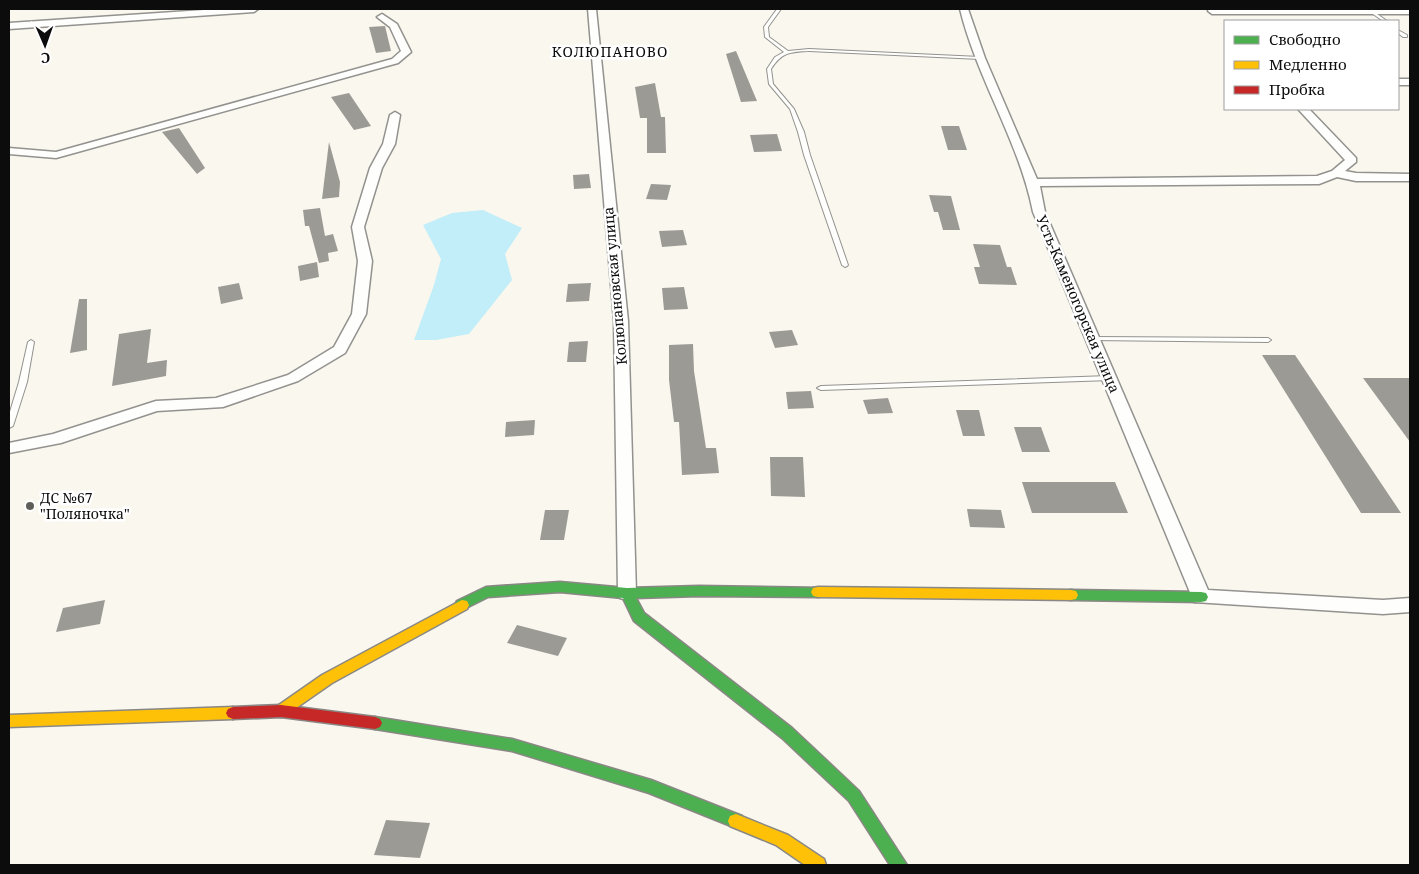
<svg xmlns="http://www.w3.org/2000/svg" width="1419" height="874" font-family="'Noto Serif',serif">
<rect width="100%" height="100%" fill="#faf7ef"/>
<path fill="#c1eef8" d="M483,210l39,18 -17,26 7,26 -43,54 -33,6h-22l20,-55 7,-26 -18,-34 29,-12z"/>
<g fill="#9c9a95">
<path d="M385,26l6,25 -15,2 -7,-26z"/>
<path d="M736,51l21,50 -16,1 -15,-48z"/>
<path d="M655,83l6,34h4l1,36h-19v-35h-7l-5,-31z"/>
<path d="M349,93l22,33 -17,4 -23,-33z"/>
<path d="M941,126h18l8,24h-19z"/>
<path d="M179,128l26,40 -8,6 -35,-42z"/>
<path d="M777,134l5,17 -28,1 -4,-17z"/>
<path d="M329,142l11,40 -1,15 -17,2z"/>
<path d="M589,174l2,14 -17,1 -1,-14z"/>
<path d="M651,184l20,1 -4,15 -21,-1z"/>
<path d="M929,195l22,1 9,34h-17l-5,-18h-4z"/>
<path d="M320,208l5,28 8,-2 5,17 -10,2 1,8 -10,2 -10,-37h-4l-2,-16z"/>
<path d="M683,230l4,15 -25,2 -3,-16z"/>
<path d="M973,244l27,1 7,22h4l6,18 -38,-1 -5,-17h6z"/>
<path d="M317,262l2,15 -19,4 -2,-15z"/>
<path d="M239,283l4,16 -22,5 -3,-17z"/>
<path d="M591,283l-2,18 -23,1 2,-18z"/>
<path d="M684,287l4,22 -24,1 -2,-22z"/>
<path d="M79,299h8v51l-17,3z"/>
<path d="M151,329l-4,34 20,-3 -1,16 -54,10 7,-52z"/>
<path d="M792,330l6,15 -23,3 -6,-16z"/>
<path d="M588,341l-2,21h-19l2,-20z"/>
<path d="M693,344l1,27 12,77h10l3,25 -37,2 -3,-53h-5l-5,-42v-35z"/>
<path d="M1262,355h33l106,158h-40z"/>
<path d="M1363,378h47v64z"/>
<path d="M811,391l3,17 -26,1 -2,-17z"/>
<path d="M888,398l5,15 -25,1 -5,-14z"/>
<path d="M956,410h23l6,26h-22z"/>
<path d="M535,420l-1,15 -29,2 1,-15z"/>
<path d="M1014,427h27l9,25h-28z"/>
<path d="M770,457h33l2,40 -34,-1z"/>
<path d="M1022,482h93l13,31h-96z"/>
<path d="M967,509l34,1 4,18 -35,-1z"/>
<path d="M545,510h24l-5,30h-24z"/>
<path d="M105,600l-5,24 -44,8 7,-24z"/>
<path d="M517,625l50,13 -9,18 -51,-13z"/>
<path d="M386,820l44,3 -10,35 -46,-3z"/>
</g>
<g fill="none" stroke-linecap="round" stroke-linejoin="round">
<defs>
<g id="lane">
<path d="M777,9h4l-13,18 1,10 19,14 21,-2 171,8 2,1 -2,1 -171,-8c-19,1 -27,1 -38,18l2,15 21,25 10,23 6,23 38,110 -1,1 -2,1 -3,-2 -38,-110 -6,-23 -8,-23 -21,-25 -2,-15 8,-12 9,-5 -19,-15 -1,-10z"/>
<path d="M1366,9h4l17,12h-4z"/>
<path d="M1398,30l9,5v2h-4l-5,-4z"/>
<path d="M1093,337l175,1 3,2 -3,2 -177,-2 -1,-1 1,-1z"/>
<path d="M31,340l3,2 -7,40 -14,44 -4,2v-13l10,-33 9,-40z"/>
<path d="M1109,376l4,2 -2,2 -290,10 -4,-2 4,-2z"/>
</g>
<g id="street">
<path d="M219,9h39l-4,3 -245,17v-6z"/>
<path d="M588,9h8l32,312 8,272 -2,5 -7,2 -7,-2 -2,-5 -4,-272z"/>
<path d="M960,9h8l17,49 52,121 280,-3 15,-5 13,-11 -47,-51h11l47,49v4l-11,9 11,2 54,1v7h-54l-19,-4 -18,7 -279,2 5,26 163,378 175,10 27,-2v14l-27,2 -189,-12 -161,-390c-14,-71 -56,-133 -73,-203z"/>
<path d="M1209,9h201v5h-198l-4,-3z"/>
<path d="M382,14l15,10 14,28 -13,11 -342,95 -47,-4v-6l47,4 336,-93 9,-8 -11,-24 -13,-10z"/>
<rect x="1398" y="79" width="12" height="6"/>
<path d="M395,112l5,3 -5,29 -13,24 -18,59 8,34 -6,53 -21,39 -47,28 -75,26 -66,4 -96,32 -52,10v-10l44,-9 103,-33 60,-3 72,-23 46,-28 18,-33 6,-53 -6,-34 18,-59 13,-24 7,-29z"/>
</g>
<g id="fast">
<path d="M560,582l67,6 72,-2 124,2 2,4 -2,4 -5,1 -119,-1 -63,2 8,15 148,115 67,63 48,74h-17l-41,-64 -67,-63 -148,-117 -11,-23 -63,-6 -72,5 -26,13 -5,-1 -2,-4 2,-4 29,-14z"/>
<path d="M1071,590l130,2 5,1 2,4 -2,4 -5,1 -130,-2 -5,-1 -2,-4 2,-4z"/>
<path d="M375,717l137,22 139,41 91,36 2,5 -2,5 -6,2 -87,-35 -137,-42 -137,-22 -5,-2 -2,-4 2,-4z"/>
</g>
<g id="slow">
<path d="M818,587l253,3 5,1 2,4 -2,4 -5,1 -253,-3 -5,-1 -2,-4 2,-4z"/>
<path d="M462,600l5,1 2,4 -2,4 -135,74 -46,32 -5,2 -5,-2 -2,-4 2,-4 46,-32z"/>
<path d="M233,707l5,2 2,4 -2,4 -5,2 -224,8v-12z"/>
<path d="M736,814l52,21 36,24 2,6h-21l-29,-20 -46,-19 -2,-5 2,-5z"/>
</g>
<path id="jam" d="M281,705l94,12 5,2 2,4 -2,4 -5,2 -94,-12 -48,2 -5,-2 -2,-4 2,-4 5,-2z"/>
</defs>
<use href="#lane" stroke="#93928e" stroke-width="2"/>
<use href="#street" stroke="#93928e" stroke-width="3"/>
<use href="#fast" stroke="#8a8885" stroke-width="3"/>
<use href="#slow" stroke="#8a8885" stroke-width="3"/>
<use href="#jam" stroke="#8a8885" stroke-width="3"/>
<use href="#lane" fill="#fefefd" fill-rule="evenodd"/>
<use href="#street" fill="#fefefd" fill-rule="evenodd"/>
<use href="#fast" fill="#4caf50" fill-rule="evenodd"/>
<use href="#slow" fill="#ffc107" fill-rule="evenodd"/>
<use href="#jam" fill="#c62828" fill-rule="evenodd"/>
</g>
<circle fill="#5f5e5b" stroke="#fff" stroke-width="2" cx="30" cy="506" r="5"/>
<g text-anchor="middle" stroke-width="5" stroke-linejoin="round" paint-order="stroke">
<g font-size="14" letter-spacing="1" fill="#0c0c0c" stroke="#fff">
<text x="610" y="57">КОЛЮПАНОВО</text>
</g>
<g font-size="14" fill="#0c0c0c" stroke="#fff">
<text transform="translate(615 286) rotate(-95)" y="5">Колюпановская улица</text>
<text transform="translate(1078 304) rotate(67)" y="5">Усть-Каменогорская улица</text>
</g>
<g font-size="14" fill="#0c0c0c" stroke="#fff" text-anchor="start">
<text x="40" y="503">ДС №67<tspan x="40" dy="16">"Поляночка"</tspan></text>
</g>
</g>
<rect width="1419" height="874" fill="none" stroke="#0c0c0c" stroke-width="20"/>
<rect x="1224" y="20" width="175" height="90" fill="#ffffff" stroke="#9e9e9e"/>
<rect x="1234" y="36" width="25" height="8" fill="#4caf50" stroke="#9e9e9e"/>
<text x="1269" y="45" font-size="15" fill="#0c0c0c">Свободно</text>
<rect x="1234" y="61" width="25" height="8" fill="#ffc107" stroke="#9e9e9e"/>
<text x="1269" y="70" font-size="15" fill="#0c0c0c">Медленно</text>
<rect x="1234" y="86" width="25" height="8" fill="#c62828" stroke="#9e9e9e"/>
<text x="1269" y="95" font-size="15" fill="#0c0c0c">Пробка</text>
<g transform="translate(45 45) rotate(178)" stroke="#ffffff" stroke-width="4" paint-order="stroke">
<path d="M0-4L9 19L0 12L-9 19Z" fill="#0c0c0c"/>
<text y="-8" font-size="14" font-weight="bold" text-anchor="middle" fill="#0c0c0c">С</text>
</g>
</svg>
